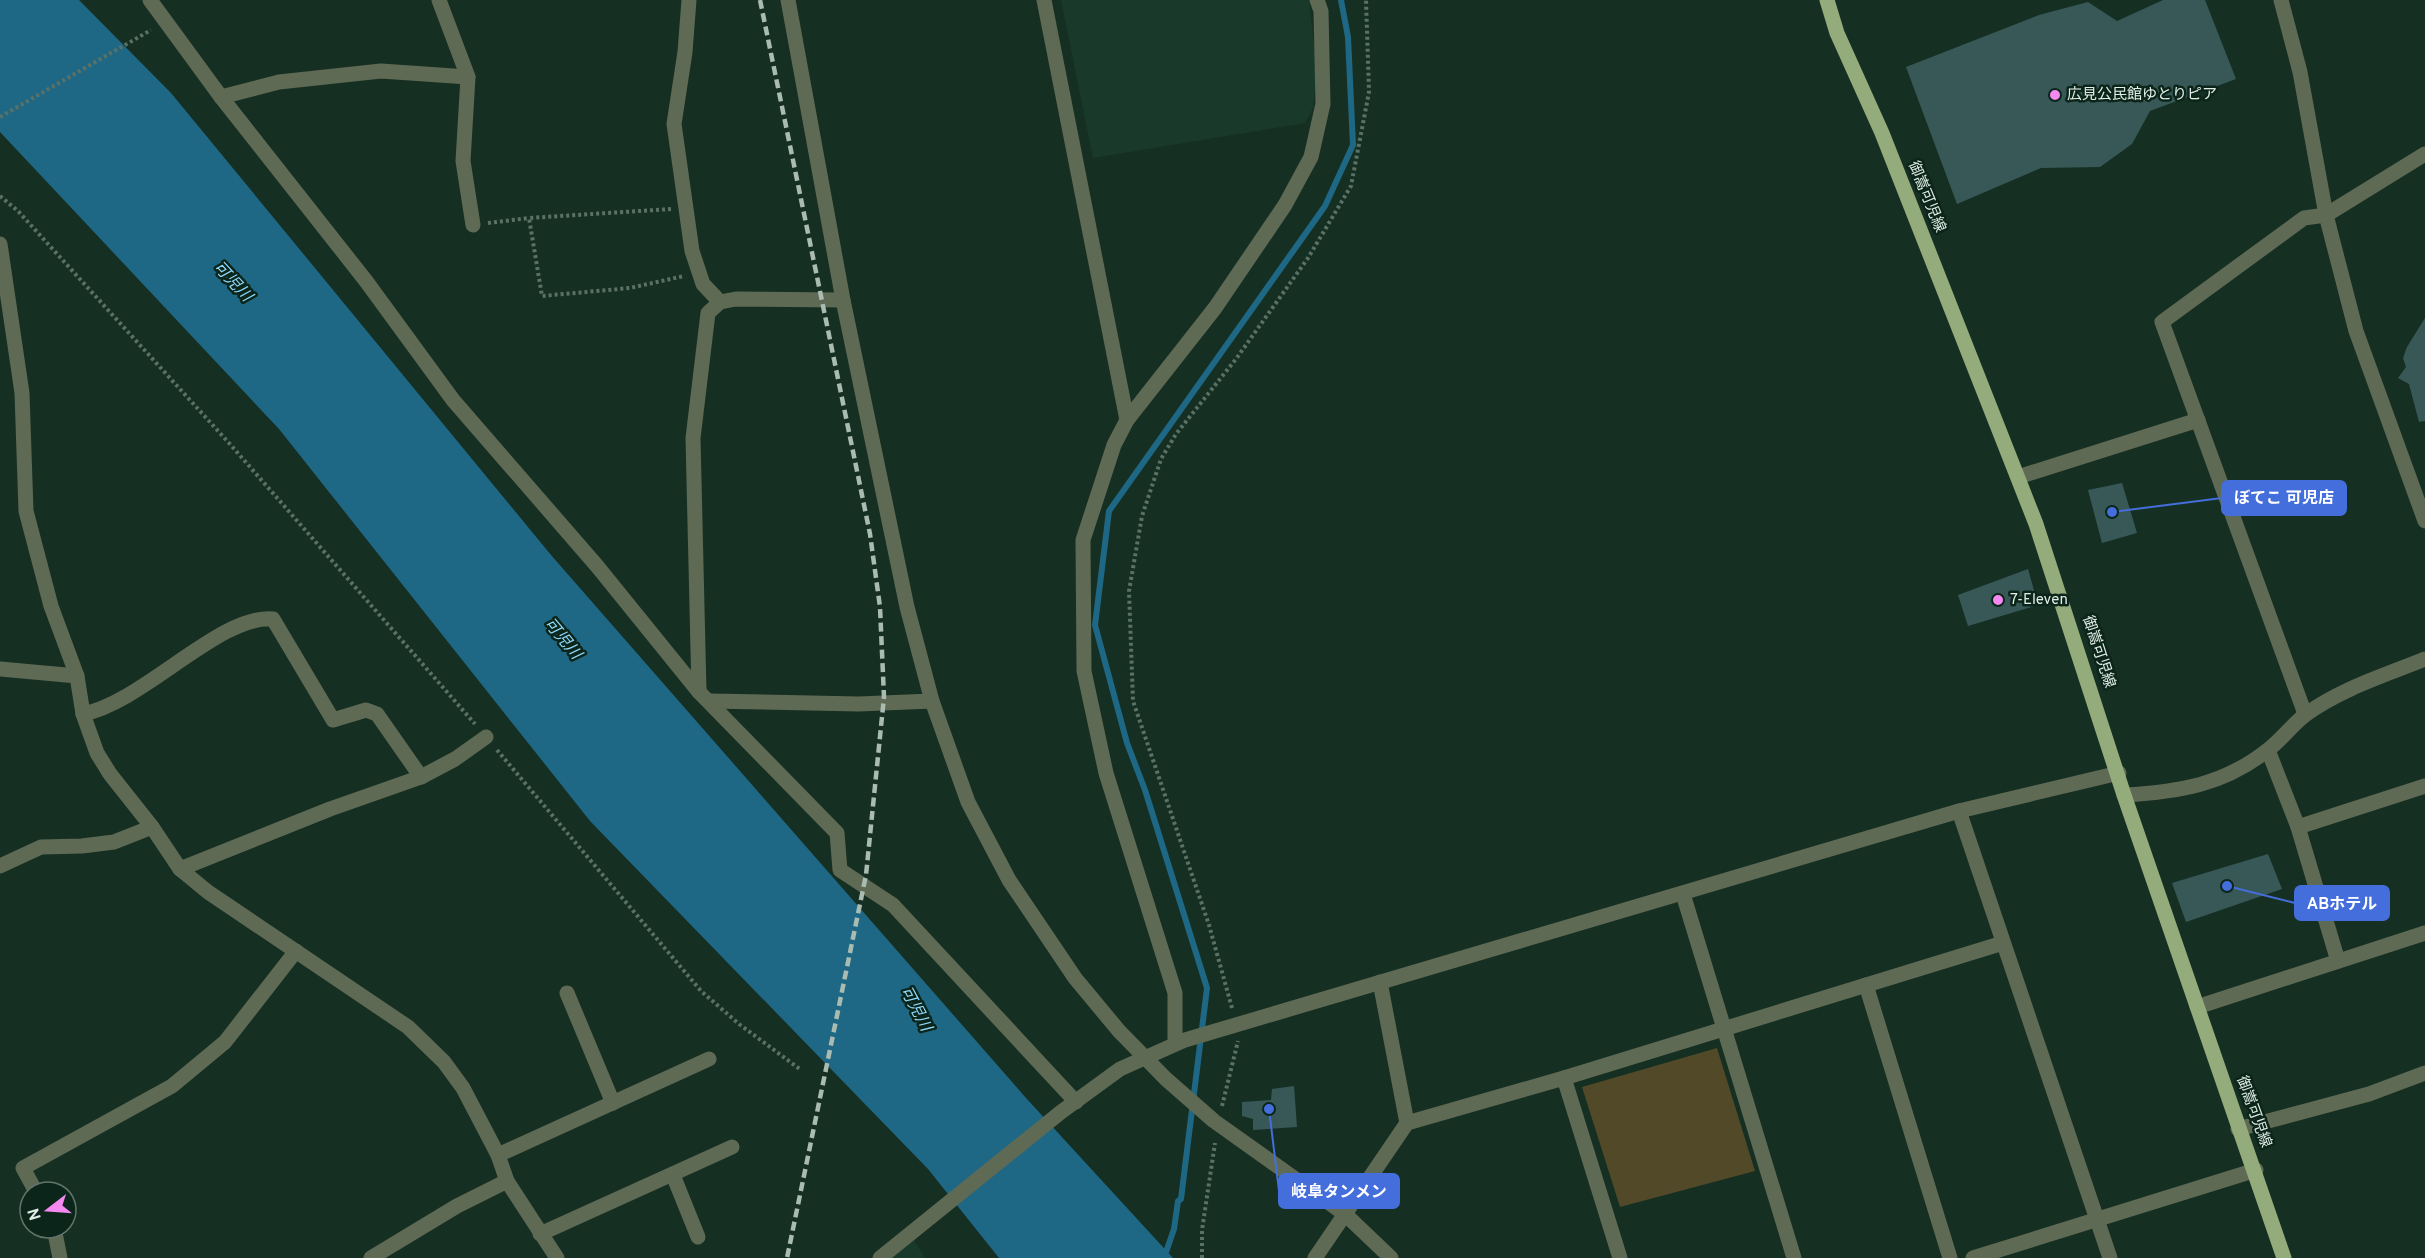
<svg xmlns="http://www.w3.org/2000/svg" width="2425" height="1258" viewBox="0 0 2425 1258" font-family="Overpass,'Noto Sans JP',sans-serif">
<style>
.built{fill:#193a2b}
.green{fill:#514927}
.water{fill:#1e6885}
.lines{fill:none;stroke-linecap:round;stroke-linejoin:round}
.stream{stroke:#1e6885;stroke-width:6}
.building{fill:#385857}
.path{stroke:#5b7166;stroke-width:4;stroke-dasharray:3 3;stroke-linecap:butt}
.minor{stroke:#5f6a54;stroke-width:15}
.major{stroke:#94ab7c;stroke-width:15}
.rail{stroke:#aabbb2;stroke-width:4.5;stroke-dasharray:9 4.5;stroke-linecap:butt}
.poi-dot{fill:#f389f1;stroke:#0c251a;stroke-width:2}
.labels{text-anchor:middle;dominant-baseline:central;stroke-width:5;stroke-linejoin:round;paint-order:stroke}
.poi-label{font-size:15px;fill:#e0eee7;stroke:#0c251a;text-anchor:start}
.street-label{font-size:15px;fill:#e0eee7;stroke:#0c251a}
.water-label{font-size:16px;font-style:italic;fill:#8edbff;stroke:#0c251a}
.leader{fill:none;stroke:#446edb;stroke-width:2}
.callout-dot{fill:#446edb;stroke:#0c251a;stroke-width:2}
.callout{fill:#446edb;stroke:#446edb;stroke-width:2}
.callout-label{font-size:16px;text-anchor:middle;font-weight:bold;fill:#fff}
</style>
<rect width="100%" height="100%" fill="#162f23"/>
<g class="built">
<path d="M1061,0H1309L1317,70L1313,108L1305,123L1093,158Z"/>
<path d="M910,1234L925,1258H877Z"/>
</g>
<path class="green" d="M1717,1048L1755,1171L1620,1207L1582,1087Z"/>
<path class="water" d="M0,0H79L171,93L551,555L1026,1098L1173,1258H999L928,1169L590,821L279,429L0,132Z"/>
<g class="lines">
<path class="stream" d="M1164,1258L1174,1229L1178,1201L1181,1199L1207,988L1145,790L1127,743L1095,625L1109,511L1325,206L1353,145L1348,37L1341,0"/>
</g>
<g class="building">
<path d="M2163,0H2205L2236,79L2150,111L2132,144L2100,167L2041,168L1957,204L1906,67L2039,15L2088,2L2117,21Z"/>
<path d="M2425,318V421L2419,422L2409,384L2398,378L2406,367L2403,358L2407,347Z"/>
<path d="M2122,483L2137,533L2102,543L2088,490Z"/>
<path d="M2028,569L2038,605L1968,626L1958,595Z"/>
<path d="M2268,854L2282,889L2186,922L2172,883Z"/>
<path d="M1294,1086L1297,1127L1253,1130V1119L1242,1116V1102L1271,1100L1272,1089Z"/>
</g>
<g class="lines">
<g class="path">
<path d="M0,117L151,30"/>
<path d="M0,196L18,211L229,443L475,724"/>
<path d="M671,209L529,218L542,296L630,288L684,276"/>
<path d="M488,223L529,218"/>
<path d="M497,750L701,991L739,1024L801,1070"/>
<path d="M1232,1008L1209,925L1133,701L1129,591L1142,516L1161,459L1176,434L1236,359L1308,258L1351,186L1369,92L1366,0"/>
<path d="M1222,1106L1238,1041"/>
<path d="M1202,1258V1230L1215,1143"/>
</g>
<g class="minor">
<path d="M150,0L221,97L366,281L453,400L597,566L699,692L837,833L840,870L893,905L1076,1102"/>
<path d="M439,0L468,77L463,161L473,225"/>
<path d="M689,0L685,52L674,124L692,251L703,284L720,302"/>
<path d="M788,0L843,300L907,607L932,701L968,802L1009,880L1075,978L1119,1031L1166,1079L1214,1121L1346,1215L1391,1258"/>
<path d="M1044,0L1127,420"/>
<path d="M2281,0L2300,72L2326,215L2356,331L2425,521"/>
<path d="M221,97L279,82L381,71L468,77"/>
<path d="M0,244L22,393L26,511L51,606L77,676L83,714L97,753L110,774L152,827L180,869L208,892L408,1027L444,1062L463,1088L498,1155L507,1181L557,1258"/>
<path d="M2018,477L2198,420"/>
<path d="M0,669L77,676"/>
<path d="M699,692L693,438L708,313L720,302L736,299L843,300"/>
<path d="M709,701L859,704L932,701"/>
<path d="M83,714C144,702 220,614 273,619L333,720L366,710L377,714L421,777"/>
<path d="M2305,714L2162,322L2304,218L2326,215L2425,154"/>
<path d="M2268,750L2298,827L2338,961"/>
<path d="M2124,795C2179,792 2224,785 2269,749C2282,739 2292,725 2305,715C2340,689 2386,675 2425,659"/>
<path d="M1959,811L2110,1258"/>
<path d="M2298,827L2425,786"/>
<path d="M0,866L41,847L82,846L114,842L152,827"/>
<path d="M180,869L330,809L421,777L455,759L486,737"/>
<path d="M1683,894L1794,1258"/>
<path d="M1380,982L1407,1123"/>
<path d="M1866,985L1950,1258"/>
<path d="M567,993L613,1103"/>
<path d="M2197,1007L2425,933"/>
<path d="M1175,1044V993L1106,773L1084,671L1083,540L1114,445L1127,420L1215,308L1285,205L1311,157L1323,104L1321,11L1317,0"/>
<path d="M1564,1078L1620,1258"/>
<path d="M2238,1129L2369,1094L2425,1073"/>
<path d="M498,1155L709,1059"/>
<path d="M673,1175L698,1237"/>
<path d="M36,1192L23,1168L172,1086L225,1042L296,951"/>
<path d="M54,1228L60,1258"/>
<path d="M540,1234L732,1147"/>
<path d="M371,1258L457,1206L507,1181"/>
<path d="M880,1258L1061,1112L1120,1069L1185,1040L1959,811L2119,773"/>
<path d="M1315,1258L1407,1123L1564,1078L2003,943"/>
<path d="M1973,1258L2256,1170"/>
</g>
<path class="major" d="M1827,0L1837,33L1882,133L2036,524L2124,795L2284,1258"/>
<path class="rail" d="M760,0L870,534L880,607L884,697L866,875L787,1258"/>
</g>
<g class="poi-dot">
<circle cx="2055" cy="95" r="6"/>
<circle cx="1998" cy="600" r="6"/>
</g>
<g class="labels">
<g class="poi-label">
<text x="2067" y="95">広見公民館ゆとりピア</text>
<text x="2010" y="600">7-Eleven</text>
</g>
<g class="street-label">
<text transform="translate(1926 197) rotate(68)">御嵩可児線</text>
<text transform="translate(2098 652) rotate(72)">御嵩可児線</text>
<text transform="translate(2253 1112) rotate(70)">御嵩可児線</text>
</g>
<g class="water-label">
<text transform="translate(232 282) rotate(47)">可児川</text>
<text transform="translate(562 639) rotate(50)">可児川</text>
<text transform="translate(915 1009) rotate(62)">可児川</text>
</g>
</g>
<path class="leader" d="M2112 512L2222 498M2227 886L2295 903M1269 1109L1279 1191"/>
<g class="callout-dot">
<circle cx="2112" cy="512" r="6"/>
<circle cx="2227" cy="886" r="6"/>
<circle cx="1269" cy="1109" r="6"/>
</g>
<g class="callout">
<rect x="2222" y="481" width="124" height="34" rx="6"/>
<rect x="2295" y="886" width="94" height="34" rx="6"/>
<rect x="1279" y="1174" width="120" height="34" rx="6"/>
</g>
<g class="callout-label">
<text x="2284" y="503">ぼてこ 可児店</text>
<text x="2342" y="909">ABホテル</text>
<text x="1339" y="1197">岐阜タンメン</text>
</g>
<g transform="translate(48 1210) rotate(253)"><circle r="28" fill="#0c251a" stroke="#61756c" stroke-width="1.5"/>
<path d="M0-4.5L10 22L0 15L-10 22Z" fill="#f389f1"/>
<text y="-9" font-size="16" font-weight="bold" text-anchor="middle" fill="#e0eee7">N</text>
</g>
</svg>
